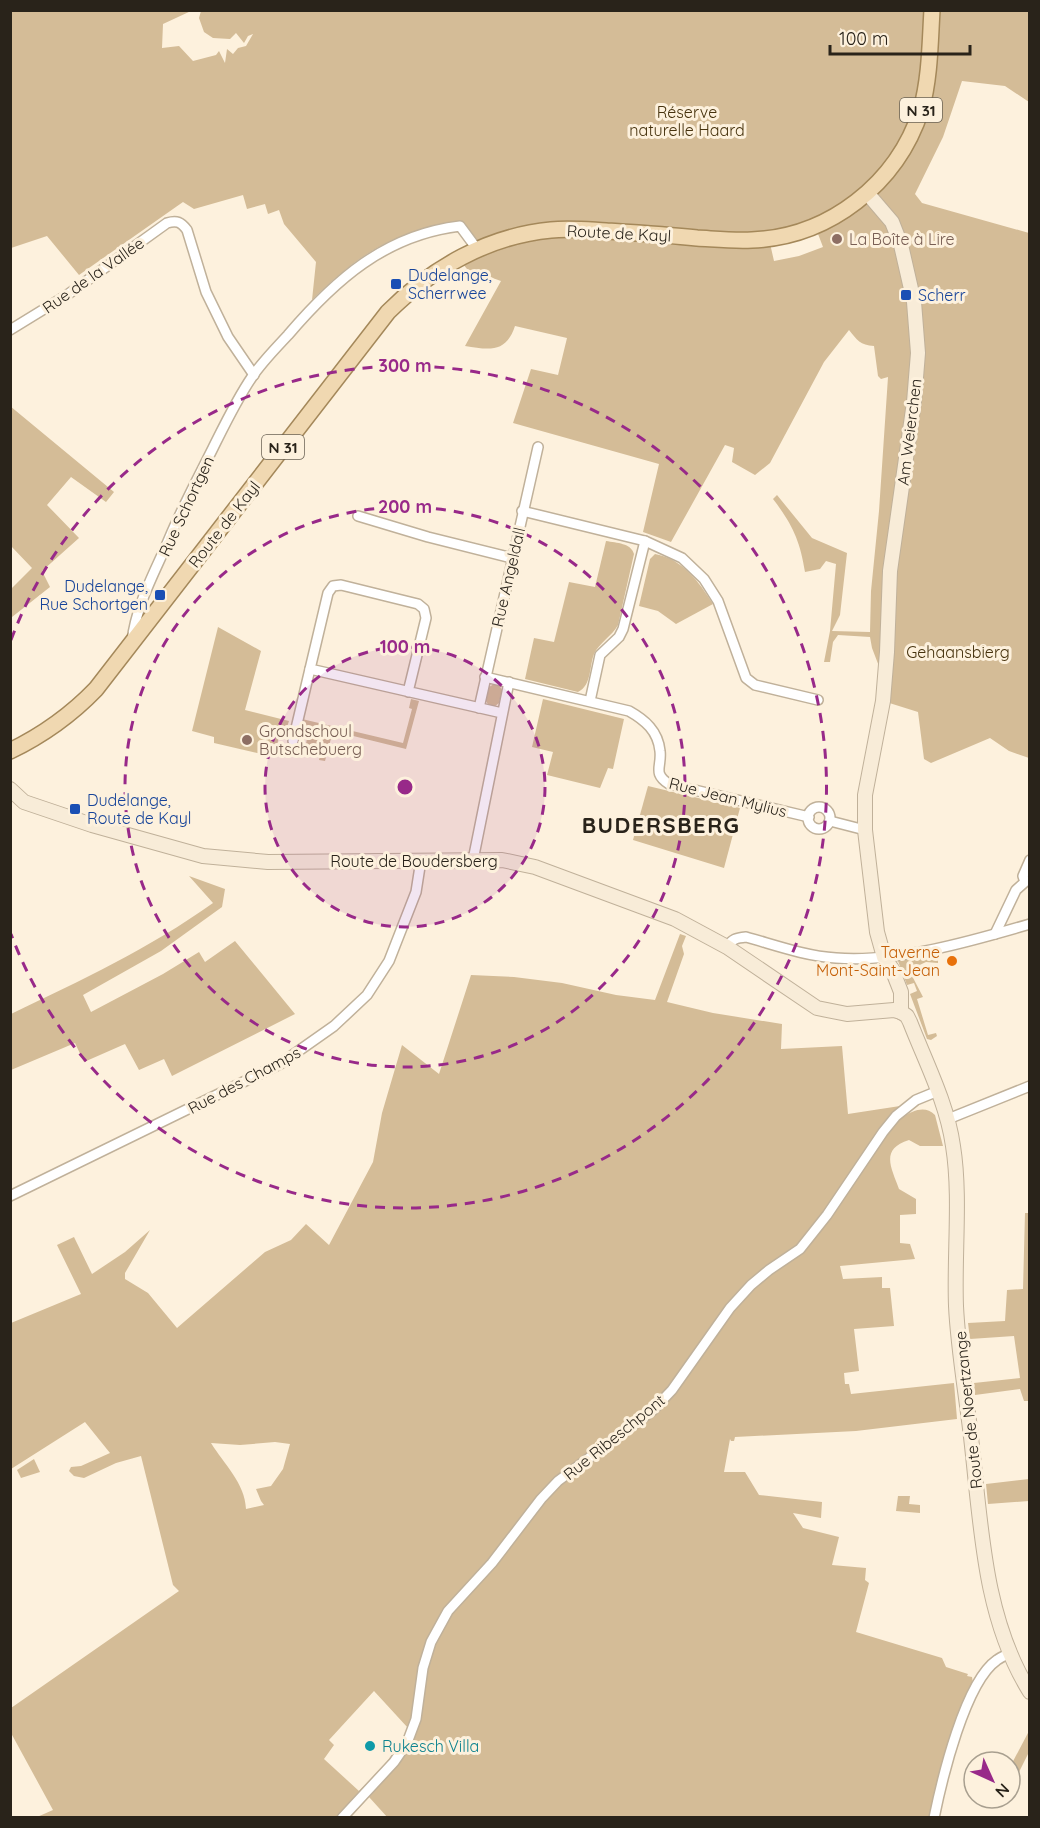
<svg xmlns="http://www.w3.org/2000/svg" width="1040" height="1828" viewBox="0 0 1040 1828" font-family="Quicksand,sans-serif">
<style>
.green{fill:#d4bc97;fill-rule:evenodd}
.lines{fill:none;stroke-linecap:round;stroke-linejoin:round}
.minor-casing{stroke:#c0b19a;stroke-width:12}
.secondary-casing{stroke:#c0b19a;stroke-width:16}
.primary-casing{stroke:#a4885a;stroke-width:18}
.minor{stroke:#fff;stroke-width:9}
.secondary{stroke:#f8ecd8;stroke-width:14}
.primary{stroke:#f0d8b1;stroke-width:15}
.ring{fill:none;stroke:#982989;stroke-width:3;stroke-dasharray:10 8}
.education-dot{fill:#8d6e63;stroke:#fdf1dd;stroke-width:2}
.transit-dot{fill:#1a4fb4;stroke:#fdf1dd;stroke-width:2}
.food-dot{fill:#e8710a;stroke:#fdf1dd;stroke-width:2}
.culture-dot{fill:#0f9aa8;stroke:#fdf1dd;stroke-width:2}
.labels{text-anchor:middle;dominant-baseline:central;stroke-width:6;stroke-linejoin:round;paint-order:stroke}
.shield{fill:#fdf1dd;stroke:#696154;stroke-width:1.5}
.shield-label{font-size:15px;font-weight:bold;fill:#29231a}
.park-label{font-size:16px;fill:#46320d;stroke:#fdf1dd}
.street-label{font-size:16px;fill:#29231a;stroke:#fdf1dd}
.education-label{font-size:16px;fill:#785e54;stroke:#fdf1dd;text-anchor:start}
.transit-label{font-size:16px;fill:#164399;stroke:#fdf1dd;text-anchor:start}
.food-label{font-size:16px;fill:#c56008;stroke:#fdf1dd;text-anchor:end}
.culture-label{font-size:16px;fill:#0d838f;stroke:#fdf1dd;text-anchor:start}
.district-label{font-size:22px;font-weight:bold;letter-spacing:1.5px;fill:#29231a;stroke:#fdf1dd}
.centre{fill:#982989;stroke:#fdf1dd;stroke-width:3}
.ring-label{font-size:18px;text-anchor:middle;font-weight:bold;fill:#982989;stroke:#fdf1dd;stroke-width:6;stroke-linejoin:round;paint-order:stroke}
</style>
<rect width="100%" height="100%" fill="#fdf1dd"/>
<g class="green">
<path d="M10,11H191L163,24L162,48L179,46L193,61L216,55L219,51L225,63L227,49L233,54L238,48L246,46L253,34L248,36L244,43L236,33L230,39L213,38L204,32L199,18L201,11H1029V102L1005,86L962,81L943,137L915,194L922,203L1029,233V758L1009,751L990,738L931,763L924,759L918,712L883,701L885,682L872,648L870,637L838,635L833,642L830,662H824L830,631L836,564L826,561L820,569L805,572C800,540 792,524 773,499L777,495L812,538L847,553L840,615L832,631L870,632L871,591L879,511L888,377L881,379L878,376L874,346C860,345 857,340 849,330L824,362L770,463L755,475L732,462L734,448L725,445L671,542L643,532L659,464L513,423L531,369L558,375L567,338L515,326C506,353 490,350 465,346L501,281L467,269L463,264L480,256L456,221C439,225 423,229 407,234C370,247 339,273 312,300L316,262L284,224L279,210L268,214L265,204L247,209L243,195L194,209L183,202L79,275L47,236L11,248ZM815,226L823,247L799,256L774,261L769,239Z"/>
<path d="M10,406L114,492L106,502L71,477L47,505L79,538L42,571L50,587L12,617L11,589L32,568L11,546Z"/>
<path d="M606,541C617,543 631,543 634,554L618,625C612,636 599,643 594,654C589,667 592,685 578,692L525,679L534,638L554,642L569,582L595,587Z"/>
<path d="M655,554C683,559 699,582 713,604L676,624L658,611L639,606L650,559Z"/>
<path d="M218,627L261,651L245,710L289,721L287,727L279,737L274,757L214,743V737L192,731Z"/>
<path d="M494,684L499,685L502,690L499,703L494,707L489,706L486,701L489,687Z"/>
<path d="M411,699L419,701L406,749L333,731L325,761L319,760L321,752L305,747C309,737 305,735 300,726L302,719L403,743L412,709L409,708Z"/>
<path d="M543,699L624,719L613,769L608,768L600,788L547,775L553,752L532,747Z"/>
<path d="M648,786L740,808L724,868L633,840Z"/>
<path d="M189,876L225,889L222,907L161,951L83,995L91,1012L163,974L199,952L205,962L235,941L295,1014L172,1076L164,1059L139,1070L125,1044L84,1062L75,1043L11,1070V1014C80,981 150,948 213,903Z"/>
<path d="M680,934L686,936L682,946L684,954L667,1002L713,1013L782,1024L781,1049L842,1046L848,1114L900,1106L881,1130L888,1131C898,1120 920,1100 935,1115L943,1146H920L909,1140C880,1149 891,1167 899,1189L916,1199V1214L900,1215V1243L910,1244L915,1259L840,1266L843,1279L882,1277V1288H890L894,1326L854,1329L859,1371L844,1373L845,1384H849L851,1394L954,1383L957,1419L856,1431L735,1437L734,1441H731L730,1439L724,1472H745L759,1495L822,1502L821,1518L793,1513L803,1528L839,1537L832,1565L866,1568L865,1580L869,1583L856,1632L942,1658L946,1667L968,1674L967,1676L972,1677L973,1683L953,1727L929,1817L388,1818L369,1797L351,1817H37L53,1810L11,1733V1708L179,1591L173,1585L141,1456L116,1463L84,1478L74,1476L69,1471L71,1467L81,1466L110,1453L85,1422L11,1469V1323L81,1294L57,1245L74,1237L92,1274L125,1252L150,1230L125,1273V1279L148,1293L177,1328L265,1252L291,1240L306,1224L329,1245L373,1162L382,1113L402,1045L439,1074L471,975L514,977L562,983L616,995L655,1000ZM679,1377L658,1410L627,1437L562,1483L650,1410ZM275,1442L290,1444L283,1469L271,1486L256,1489L261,1501L264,1505L246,1509C245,1483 224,1464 211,1443L240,1445ZM374,1691L408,1728C398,1754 378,1771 359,1791L324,1759L334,1745L329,1740Z"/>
<path d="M938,953V963L926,962L909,970L923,997L917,999L928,1035L936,1033L937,1036L931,1040L927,1039L910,994L917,991L914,983L907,985L898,961Z"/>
<path d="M1025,1213H1029V1401H1024L1020,1389L975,1395L974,1383L1020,1378L1014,1336L970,1339L968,1323L1005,1321L1007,1290L1023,1289Z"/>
<path d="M34,1459L40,1472L21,1478L17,1470Z"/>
<path d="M1029,1479V1501L988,1504L986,1484Z"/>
<path d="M898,1496H910L909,1504L920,1505V1513L896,1511Z"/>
<path d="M1029,1731V1752L1010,1790V1767Z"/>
</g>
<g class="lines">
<g class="minor-casing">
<g id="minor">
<path d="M10,330L67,295L167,223C177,220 181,222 187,230L206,292L228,337L254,375"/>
<path d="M522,511L645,541L682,558L704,579L718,601L746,678L755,685L818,700"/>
<path d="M358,516L428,537L512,558"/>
<path d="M132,641C136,605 155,572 169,539C182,508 198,478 213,448C225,424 237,399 252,377C262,362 276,348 288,335C335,280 385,235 460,226L477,249"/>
<path d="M485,677L629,711C645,720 658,731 660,751C662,767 652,773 669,784L809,817"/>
<path d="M408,692L426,618L424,609L418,604L341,585L333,586L328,593L310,669L502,713"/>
<path d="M590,701L600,655L619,637L623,629L645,541"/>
<path d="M479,708L538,447"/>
<path d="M293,741L310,669"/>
<circle cx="819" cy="818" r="11"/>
<path d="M830,821L865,830"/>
<path d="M473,860L509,682"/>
<path d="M995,934L1016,890L1025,882L1023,876L1030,860"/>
<path d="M727,947C732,939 736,938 746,937C775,945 805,956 836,958C896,963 972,941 1030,924"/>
<path d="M948,1119L1030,1086"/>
<path d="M10,1196L280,1064L334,1026L367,995L389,961L416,892L421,860"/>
<path d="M342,1818L394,1762L407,1743L416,1719L423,1668L431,1642L448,1611L492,1563L541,1499L558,1481L652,1411L672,1390L730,1308L751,1285L769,1270L800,1249L827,1215L883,1132L896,1116L916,1100L938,1091"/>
<path d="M934,1818C942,1779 965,1682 997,1660C1001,1657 1006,1655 1010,1653"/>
</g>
</g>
<g class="secondary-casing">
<g id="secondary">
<path d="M868,194L892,222L901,245L914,302L918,353L914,402L890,571L887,652L883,701L865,795V830L877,932L884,957L892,969L901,992V1012"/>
<path d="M10,789L24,802L92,825L203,856L268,862L502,860L535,867L675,919L727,947L817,1008L847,1014L894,1010L901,1012"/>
<path d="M901,1012L907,1016L910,1022C926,1063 947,1103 953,1146C961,1196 954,1254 956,1306C958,1349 966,1393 971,1437C981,1523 983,1617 1030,1692"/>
</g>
</g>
<g class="primary-casing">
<path id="primary" d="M10,751C43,735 71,715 96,689L388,312C432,268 488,236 551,230C569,228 588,230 606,231C636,233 667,235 697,238C715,239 733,241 752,240C829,237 897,184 921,110C930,78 930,43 932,10"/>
</g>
<use href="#minor" class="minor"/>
<use href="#secondary" class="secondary"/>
<use href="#primary" class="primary"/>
</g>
<circle cx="405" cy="787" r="140" fill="#982989" fill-opacity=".12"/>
<g class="ring">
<circle cx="405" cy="787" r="140"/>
<circle cx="405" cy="787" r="280"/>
<path d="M11 640A421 421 0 1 1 11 934"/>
</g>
<g class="education-dot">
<circle cx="837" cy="239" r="6"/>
<circle cx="247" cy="740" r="6"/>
</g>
<g class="transit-dot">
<rect x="390" y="278" width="12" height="12" rx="3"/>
<rect x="900" y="289" width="12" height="12" rx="3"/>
<rect x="154" y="589" width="12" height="12" rx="3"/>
<rect x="69" y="803" width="12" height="12" rx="3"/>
</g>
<circle class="food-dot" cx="952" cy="961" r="6"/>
<circle class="culture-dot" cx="370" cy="1746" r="6"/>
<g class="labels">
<g class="shield">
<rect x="900" y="98" width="42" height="24" rx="4.5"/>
<rect x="262" y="435" width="42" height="24" rx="4.5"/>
</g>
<g class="shield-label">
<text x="921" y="110">N 31</text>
<text x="283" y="447">N 31</text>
</g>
<g class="park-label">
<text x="687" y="112">Réserve<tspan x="687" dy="18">naturelle Haard</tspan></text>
<text x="958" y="652">Gehaansbierg</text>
</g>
<g class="street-label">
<text transform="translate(619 233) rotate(3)">Route de Kayl</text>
<text transform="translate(93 275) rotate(-35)">Rue de la Vallée</text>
<text transform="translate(909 432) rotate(-83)">Am Weierchen</text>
<text transform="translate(186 506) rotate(-65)">Rue Schortgen</text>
<text transform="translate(224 524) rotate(-52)">Route de Kayl</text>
<text transform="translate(508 577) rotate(-77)">Rue Angeldall</text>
<text transform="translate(728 797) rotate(14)">Rue Jean Mylius</text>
<text x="414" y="861">Route de Boudersberg</text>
<text transform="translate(244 1080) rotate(-28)">Rue des Champs</text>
<text transform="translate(968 1410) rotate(-96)">Route de Noertzange</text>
<text transform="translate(614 1437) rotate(-39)">Rue Ribeschpont</text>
</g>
<g class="education-label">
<text x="849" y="239">La Boîte à Lire</text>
<text x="259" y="731">Grondschoul<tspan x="259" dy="18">Butschebuerg</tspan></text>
</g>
<g class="transit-label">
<text x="408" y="275">Dudelange,<tspan x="408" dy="18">Scherrwee</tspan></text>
<text x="918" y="295">Scherr</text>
<text x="148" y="586" text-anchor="end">Dudelange,<tspan x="148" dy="18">Rue Schortgen</tspan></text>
<text x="87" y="800">Dudelange,<tspan x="87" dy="18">Route de Kayl</tspan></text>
</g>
<g class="food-label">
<text x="940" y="952">Taverne<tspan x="940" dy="18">Mont-Saint-Jean</tspan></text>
</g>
<g class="culture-label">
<text x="382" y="1746">Rukesch Villa</text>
</g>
<g class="district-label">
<text x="661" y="825">BUDERSBERG</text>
</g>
</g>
<circle cx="405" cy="787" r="9" class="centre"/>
<g class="ring-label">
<text x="405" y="372">300 m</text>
<text x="405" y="513">200 m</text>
<text x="405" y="653">100 m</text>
</g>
<rect width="1040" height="1828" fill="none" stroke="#29231a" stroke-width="24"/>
<g transform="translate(992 1780) rotate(135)"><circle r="28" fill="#fdf1dd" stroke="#a89f8f" stroke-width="1.5"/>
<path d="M0-4.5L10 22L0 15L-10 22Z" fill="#982989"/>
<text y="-9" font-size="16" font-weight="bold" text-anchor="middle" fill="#29231a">N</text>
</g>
<path d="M830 45v9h140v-9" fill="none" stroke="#29231a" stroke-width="3"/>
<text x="839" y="45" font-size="18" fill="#29231a" stroke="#fdf1dd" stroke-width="4.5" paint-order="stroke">100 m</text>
</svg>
